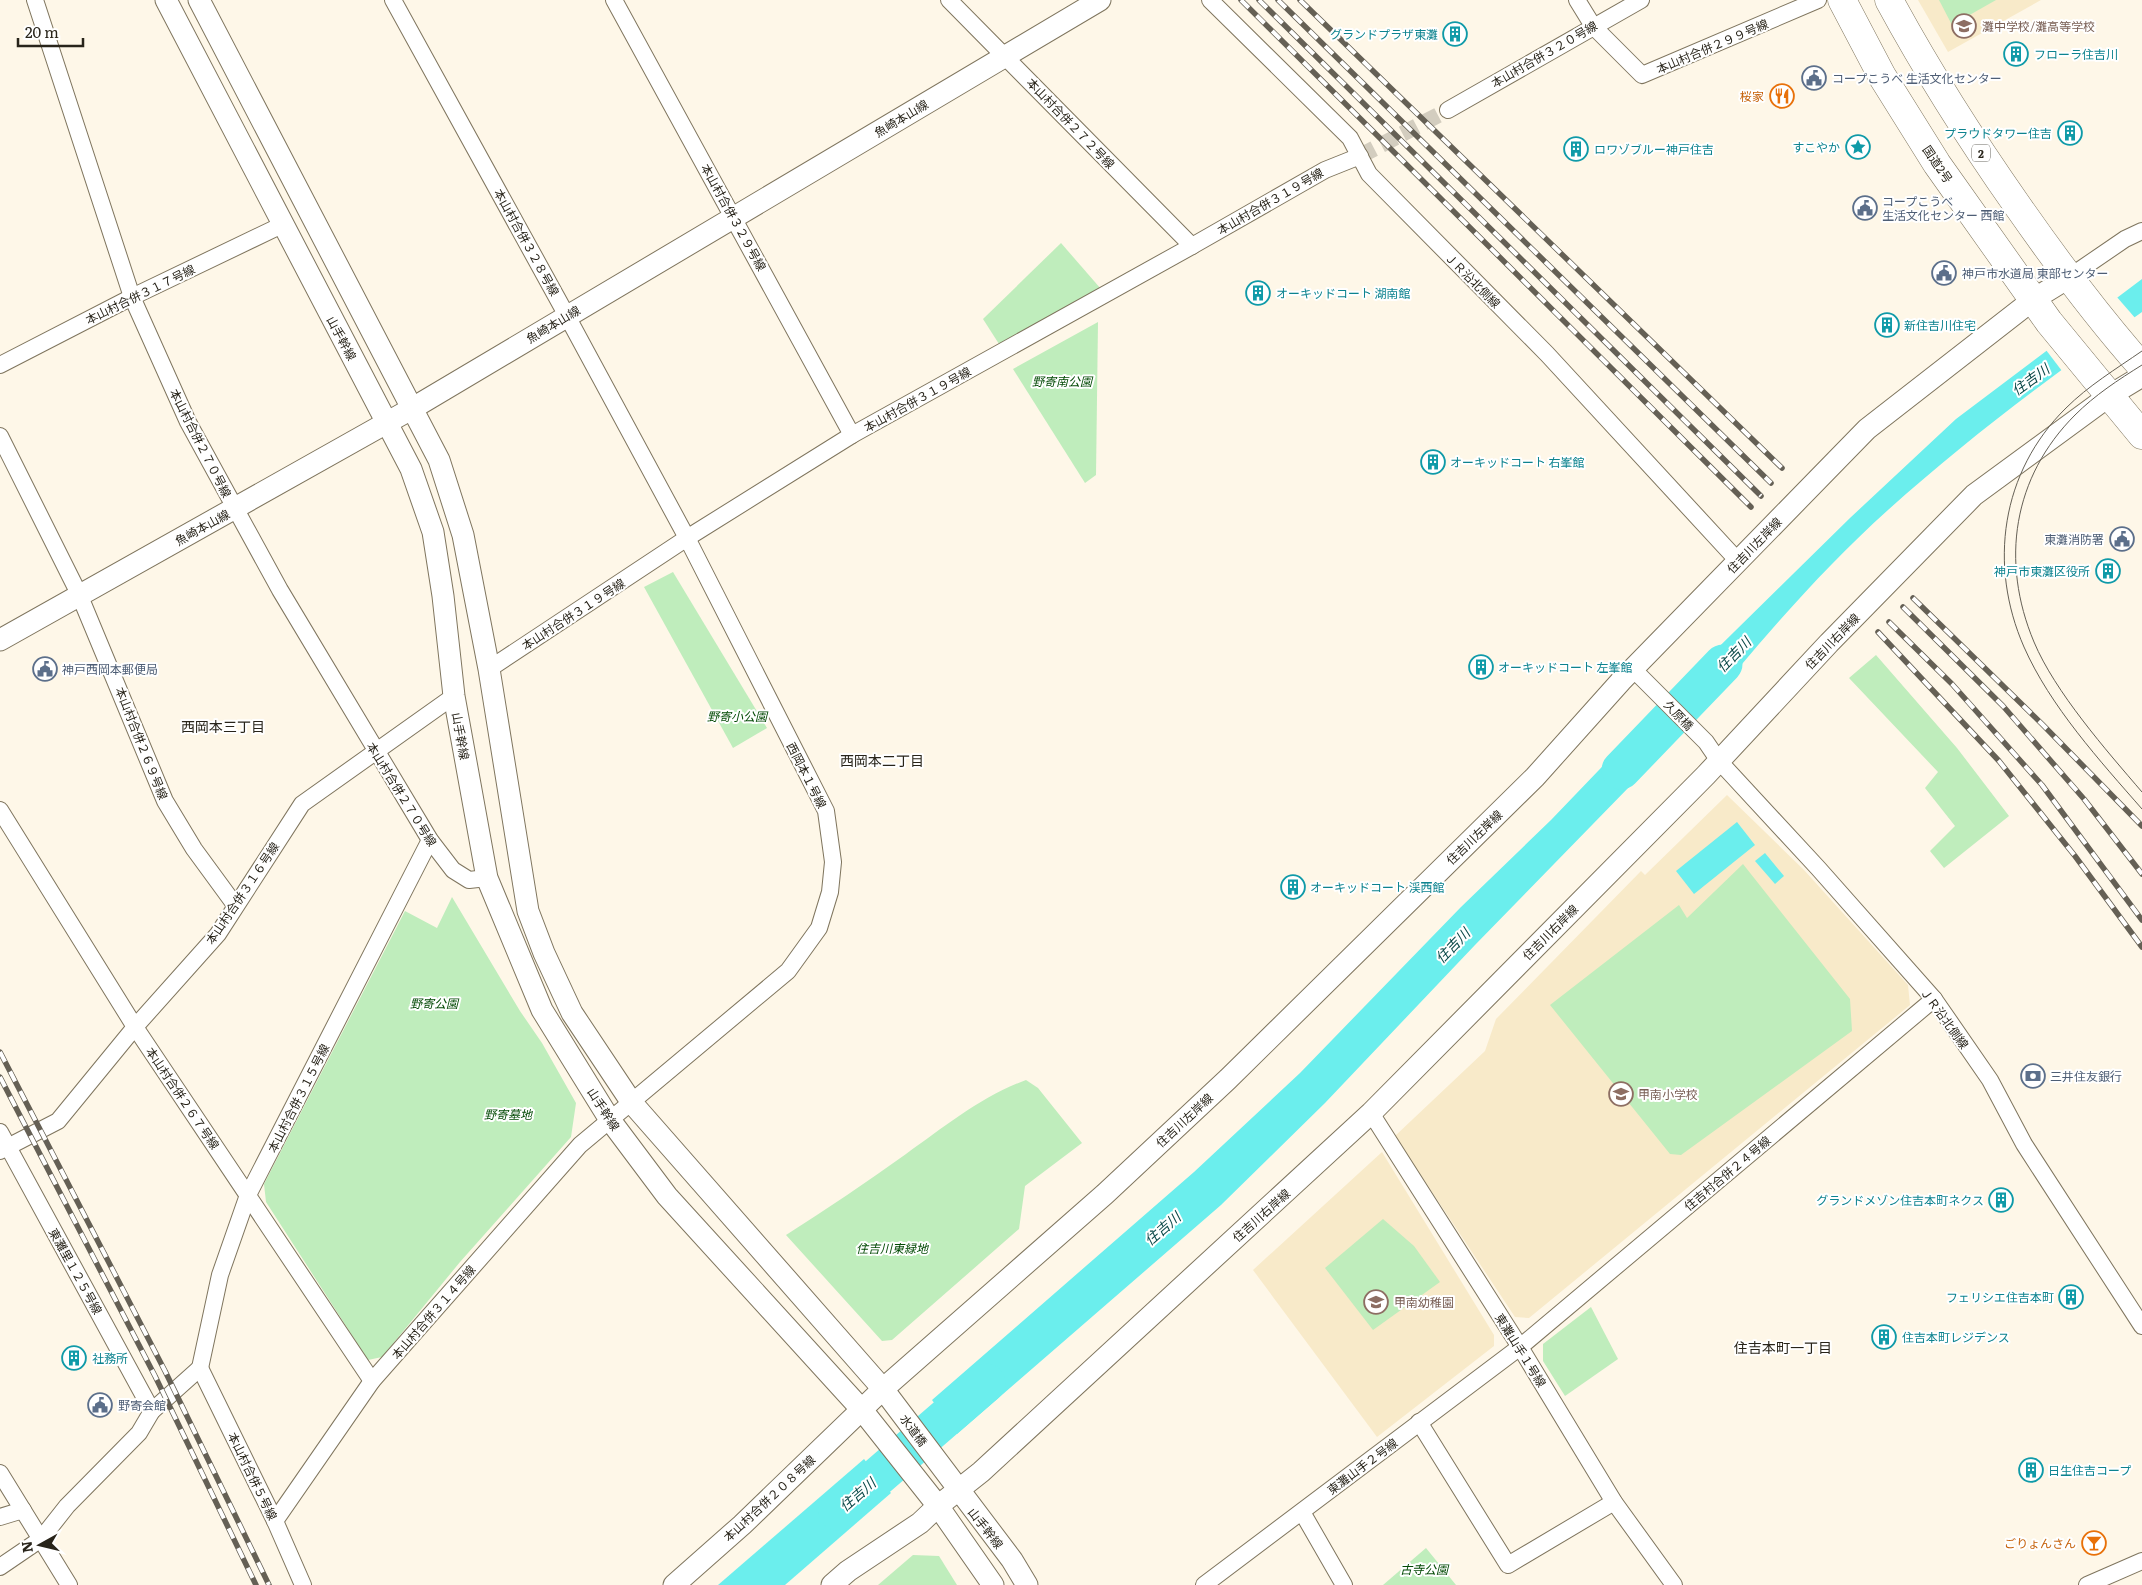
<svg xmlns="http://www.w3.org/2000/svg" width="2142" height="1585" viewBox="0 0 2142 1585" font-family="Literata,'Noto Sans JP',serif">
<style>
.built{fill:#f8eac9}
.green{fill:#bfedbc}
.water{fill:#6beeed}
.pier{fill:#fef7e8}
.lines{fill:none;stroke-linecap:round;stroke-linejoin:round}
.river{stroke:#6beeed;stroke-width:39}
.minor-tunnel{stroke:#d3cdbf;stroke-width:16;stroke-dasharray:16 8;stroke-linecap:butt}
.minor-casing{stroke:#7f755e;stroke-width:18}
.tertiary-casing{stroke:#7f755e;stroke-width:23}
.trunk-casing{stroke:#7f755e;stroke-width:29}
.minor{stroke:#fff;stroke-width:16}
.tertiary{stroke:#fff;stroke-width:21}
.trunk{stroke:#fff;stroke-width:28}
.tram{stroke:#656055;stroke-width:1}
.rail-casing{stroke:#656055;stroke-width:5.5}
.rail{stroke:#fff;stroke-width:4;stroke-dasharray:11;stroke-linecap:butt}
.labels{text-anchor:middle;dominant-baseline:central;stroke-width:4;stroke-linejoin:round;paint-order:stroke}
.shield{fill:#fff;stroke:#68665f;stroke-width:1}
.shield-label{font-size:11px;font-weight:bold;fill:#28241a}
.education-label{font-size:12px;fill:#785e54;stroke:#fff;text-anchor:start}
.culture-label{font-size:12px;fill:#0d838f;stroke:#fff;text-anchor:start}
.street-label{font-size:12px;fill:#28241a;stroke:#fff}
.service-label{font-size:12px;fill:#4e5e75;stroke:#fff;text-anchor:start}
.food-label{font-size:12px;fill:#c56008;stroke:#fff;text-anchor:end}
.park-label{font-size:12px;font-style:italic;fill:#034a05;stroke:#fff}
.water-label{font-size:14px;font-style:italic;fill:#0a4848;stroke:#fff}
.neighbourhood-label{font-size:14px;fill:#28241a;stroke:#fff}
</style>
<rect width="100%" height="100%" fill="#fef7e8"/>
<g class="built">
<path d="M1918,0H2041L1948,52Z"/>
<path d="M1727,795L1804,870L1908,985L1910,1005L1529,1318L1515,1317L1395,1136L1485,1051L1496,1019L1641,871L1645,875Z"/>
<path d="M1382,1152L1494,1335V1346L1377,1437L1253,1270Z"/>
</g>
<g class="green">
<path d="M1939,0H1996L1952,25Z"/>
<path d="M1061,243L1101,289L999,344L983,319Z"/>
<path d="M1098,322L1096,475L1085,483L1013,369Z"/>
<path d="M673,572L767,728L733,748L644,587Z"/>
<path d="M1876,655L1957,748L2009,816L1944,868L1930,851L1955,826L1925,788L1938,772L1849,678Z"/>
<path d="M1743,864L1850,999L1852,1031L1681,1155L1670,1154L1550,1005L1679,905L1687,918Z"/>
<path d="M452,897L520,1011L542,1043L576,1103L571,1137L460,1262L382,1357L368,1360L266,1202L264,1184L405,911L437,928Z"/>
<path d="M1026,1080L1038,1088L1082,1143L1025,1186L1019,1229L892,1340L882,1341L786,1235C827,1209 867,1182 906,1154C944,1127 982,1096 1026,1080Z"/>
<path d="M1383,1219L1414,1246L1440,1282L1373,1330L1325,1268Z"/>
<path d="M1591,1307L1618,1359L1565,1396L1543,1361V1344Z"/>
<path d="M1426,1548L1456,1585H1383Z"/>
<path d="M913,1555L939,1556L957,1585H878Z"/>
</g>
<g class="water">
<path d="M2142,279V312C2054,374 1968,438 1888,510C1818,573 1758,644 1698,717L1674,691L1850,518L1956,419Z"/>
<path d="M1646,721L1670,745L1475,945L1325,1103L1221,1205L957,1434L932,1400L1194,1172L1300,1073L1461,907L1551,820Z"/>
<path d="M1737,822L1755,845L1694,894L1676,871Z"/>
<path d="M1765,853L1784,876L1775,884L1755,861Z"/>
<path d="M864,1459L891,1493L785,1585H718Z"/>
</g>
<path class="pier" d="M2116,296L2136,319L2062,371L2046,350Z"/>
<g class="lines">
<g class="river">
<path d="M1621,770L1723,664"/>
<path d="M838,1511L986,1383"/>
</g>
<path class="minor-tunnel" d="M1360,156L1448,110"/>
<g class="minor-casing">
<g id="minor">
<path d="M35,0L132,297L188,422L280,590L430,840L453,870L469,880L487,878"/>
<path d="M614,0L852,435"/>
<path d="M949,0L1192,246"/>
<path d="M1210,0L1350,138L1369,174L1547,354L1738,561"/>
<path d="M1577,0L1593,26L1642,75L1818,0"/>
<path d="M1448,110L1641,0"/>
<path d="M2068,278L2125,239L2142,231"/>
<path d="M0,365L132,297L282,225"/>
<path d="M0,436L79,594L165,801L194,849L235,905"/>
<path d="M489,669L687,538L852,435L1192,246L1325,170L1360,156"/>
<path d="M1633,669L1706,742L1719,761L1818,868L1934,999L1990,1080L2024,1144L2142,1326"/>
<path d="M0,810L135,1027L372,1381"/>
<path d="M1371,1113L1520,1347L1614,1502L1674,1585"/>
<path d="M0,1132L152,1411"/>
<path d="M0,1151L58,1121L135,1027L218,934L302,804L454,696"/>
<path d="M200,1368L220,1275L248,1195L430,840"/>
<path d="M200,1368L275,1521L303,1585"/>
<path d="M1419,1422L1508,1565L1614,1502"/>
<path d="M0,1473L69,1585"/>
<path d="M1302,1512L1344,1585"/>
<path d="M0,1517L23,1510"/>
<path d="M275,1521L372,1381L580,1145L788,971L819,928L830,892L833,862L826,811L687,538L567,316L393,0"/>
<path d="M0,1567L41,1539L67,1506L139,1433L152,1411L200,1368"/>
<path d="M1204,1585L1520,1347L1934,999"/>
<path d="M2087,1585L2142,1561"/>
</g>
</g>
<g class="tertiary-casing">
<g id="tertiary">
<path d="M166,0L411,469L433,532L443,596L454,696L487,878L542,1010L610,1120L667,1196L862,1410L938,1506L993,1585"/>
<path d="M199,0L439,460L463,535L489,669L528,911L544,953L572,1013L632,1103L883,1389L1012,1560L1027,1585"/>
<path d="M0,640L413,408L1100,0"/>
<path d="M674,1585L742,1525L883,1389L1105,1194L1228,1079L1535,777L1621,681L1867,429L2034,299L2068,278"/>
<path d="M832,1585L848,1571L920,1523L938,1506L981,1472L1371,1113L1706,775L1829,643L1974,495L2109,396L2142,376"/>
</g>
</g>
<g class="trunk-casing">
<g id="trunk">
<path d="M1842,0L1882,76L1937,164L2049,322L2142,435"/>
<path d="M1889,0C1928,72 1970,138 2017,205C2056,261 2096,315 2142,367"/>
</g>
</g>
<use href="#minor" class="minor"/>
<use href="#tertiary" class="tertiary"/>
<use href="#trunk" class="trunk"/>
<g class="tram">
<path d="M2142,351C2116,369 2088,386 2066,408C2001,472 1988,565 2024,647C2050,706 2100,761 2142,809"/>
<path d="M2142,365C2118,380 2095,395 2075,415C2013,477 2000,561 2034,642C2055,692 2106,750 2142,792"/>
</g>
<g class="rail-casing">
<g id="rail">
<path d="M1241,0L1751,507"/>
<path d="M1259,0L1761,496"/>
<path d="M1278,0L1771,483"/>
<path d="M1300,0L1782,468"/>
<path d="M1913,598L2042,724L2142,826"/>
<path d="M1903,607L2003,706L2084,799L2142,874"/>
<path d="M1889,622L1952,684L2042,785L2142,920"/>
<path d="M1878,632L1999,761L2075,856L2142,947"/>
<path d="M0,1052L165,1371L269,1585"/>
<path d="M0,1077L155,1376L256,1585"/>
</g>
</g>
<use href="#rail" class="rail"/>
</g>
<defs>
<g id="school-ring" transform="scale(1.25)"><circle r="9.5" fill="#fff" stroke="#8d6e63" stroke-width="1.5"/><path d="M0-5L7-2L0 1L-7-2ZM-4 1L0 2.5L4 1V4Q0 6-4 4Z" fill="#8d6e63"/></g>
<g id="building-ring" transform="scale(1.25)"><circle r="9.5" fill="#fff" stroke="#0f9aa8" stroke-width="1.5"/><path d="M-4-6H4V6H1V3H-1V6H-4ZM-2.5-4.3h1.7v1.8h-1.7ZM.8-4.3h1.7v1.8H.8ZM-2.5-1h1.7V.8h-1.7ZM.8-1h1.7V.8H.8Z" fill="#0f9aa8"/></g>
<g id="civic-ring" transform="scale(1.25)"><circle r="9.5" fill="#fff" stroke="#5c6f8a" stroke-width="1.5"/><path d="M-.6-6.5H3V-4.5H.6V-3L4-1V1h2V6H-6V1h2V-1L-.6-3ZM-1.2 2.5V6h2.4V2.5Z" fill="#5c6f8a"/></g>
<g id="restaurant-ring" transform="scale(1.25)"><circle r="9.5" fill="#fff" stroke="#e8710a" stroke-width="1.5"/><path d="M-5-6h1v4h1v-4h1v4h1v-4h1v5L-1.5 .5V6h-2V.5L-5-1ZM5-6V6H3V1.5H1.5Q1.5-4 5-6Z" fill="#e8710a"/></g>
<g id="sight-ring" transform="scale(1.25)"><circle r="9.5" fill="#fff" stroke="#0f9aa8" stroke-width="1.5"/><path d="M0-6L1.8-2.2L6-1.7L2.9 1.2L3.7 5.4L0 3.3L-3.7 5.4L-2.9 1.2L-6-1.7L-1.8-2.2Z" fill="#0f9aa8"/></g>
<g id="bank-ring" transform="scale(1.25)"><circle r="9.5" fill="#fff" stroke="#5c6f8a" stroke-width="1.5"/><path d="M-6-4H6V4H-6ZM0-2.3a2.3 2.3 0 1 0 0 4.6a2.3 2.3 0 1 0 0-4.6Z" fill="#5c6f8a"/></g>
<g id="bar-ring" transform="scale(1.25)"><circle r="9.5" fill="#fff" stroke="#e8710a" stroke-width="1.5"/><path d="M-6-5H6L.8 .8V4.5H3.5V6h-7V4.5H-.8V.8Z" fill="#e8710a"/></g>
</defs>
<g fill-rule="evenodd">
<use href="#school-ring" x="1964" y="26"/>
<use href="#building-ring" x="1455" y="34"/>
<use href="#building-ring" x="2016" y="54"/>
<use href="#civic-ring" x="1814" y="78"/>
<use href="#restaurant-ring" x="1782" y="96"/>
<use href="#building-ring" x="2070" y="133"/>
<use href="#sight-ring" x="1858" y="147"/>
<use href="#building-ring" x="1576" y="149"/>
<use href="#civic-ring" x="1865" y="208"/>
<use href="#civic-ring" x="1944" y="273"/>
<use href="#building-ring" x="1258" y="293"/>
<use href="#building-ring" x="1887" y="325"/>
<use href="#building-ring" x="1433" y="462"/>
<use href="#civic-ring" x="2122" y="539"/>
<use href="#building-ring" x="2108" y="571"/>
<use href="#building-ring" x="1481" y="667"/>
<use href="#civic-ring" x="45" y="669"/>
<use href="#building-ring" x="1293" y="887"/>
<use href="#bank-ring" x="2033" y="1076"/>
<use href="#school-ring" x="1621" y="1094"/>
<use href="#building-ring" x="2001" y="1200"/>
<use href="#building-ring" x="2071" y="1297"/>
<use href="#school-ring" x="1376" y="1302"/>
<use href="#building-ring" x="1884" y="1337"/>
<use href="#building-ring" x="74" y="1358"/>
<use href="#civic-ring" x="100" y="1405"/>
<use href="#building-ring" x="2031" y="1470"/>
<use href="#bar-ring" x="2094" y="1543"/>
</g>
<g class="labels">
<rect class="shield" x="1972" y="144.5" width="18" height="17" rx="4"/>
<g class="shield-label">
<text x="1981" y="153">2</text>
</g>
<g class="education-label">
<text x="1982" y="26">灘中学校/灘高等学校</text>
<text x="1638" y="1094">甲南小学校</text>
<text x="1394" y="1302">甲南幼稚園</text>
</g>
<g class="culture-label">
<text x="1438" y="34" text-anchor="end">グランドプラザ東灘</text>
<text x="2034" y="54">フローラ住吉川</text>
<text x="2052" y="133" text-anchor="end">プラウドタワー住吉</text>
<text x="1840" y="147" text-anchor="end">すこやか</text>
<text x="1594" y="149">ロワゾブルー神戸住吉</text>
<text x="1276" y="293">オーキッドコート 湖南館</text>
<text x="1904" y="325">新住吉川住宅</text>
<text x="1450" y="462">オーキッドコート 右峯館</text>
<text x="2090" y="571" text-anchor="end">神戸市東灘区役所</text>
<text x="1498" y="667">オーキッドコート 左峯館</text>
<text x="1310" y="887">オーキッドコート 渓西館</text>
<text x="1984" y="1200" text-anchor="end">グランドメゾン住吉本町ネクス</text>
<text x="2054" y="1297" text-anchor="end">フェリシエ住吉本町</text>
<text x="1902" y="1337">住吉本町レジデンス</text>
<text x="92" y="1358">社務所</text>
<text x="2048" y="1470">日生住吉コープ</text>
</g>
<g class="street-label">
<text transform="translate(1712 46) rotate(-23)">本山村合併２９９号線</text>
<text transform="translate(1544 54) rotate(-30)">本山村合併３２０号線</text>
<text transform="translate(901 118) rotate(-31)">魚崎本山線</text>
<text transform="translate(1071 123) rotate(46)">本山村合併２７２号線</text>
<text transform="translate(1938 164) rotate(56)">国道2号</text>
<text transform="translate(1270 201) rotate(-30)">本山村合併３１９号線</text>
<text transform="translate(734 217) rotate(61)">本山村合併３２９号線</text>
<text transform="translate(527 242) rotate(61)">本山村合併３２８号線</text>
<text transform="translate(1473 280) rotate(45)">ＪＲ沿北側線</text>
<text transform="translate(140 294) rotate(-26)">本山村合併３１７号線</text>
<text transform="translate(553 324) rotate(-31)">魚崎本山線</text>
<text transform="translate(342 338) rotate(62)">山手幹線</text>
<text transform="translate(917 399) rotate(-29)">本山村合併３１９号線</text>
<text transform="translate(201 443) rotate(63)">本山村合併２７０号線</text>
<text transform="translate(202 527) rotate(-29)">魚崎本山線</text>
<text transform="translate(1754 545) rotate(-46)">住吉川左岸線</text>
<text transform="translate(573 614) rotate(-33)">本山村合併３１９号線</text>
<text transform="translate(1832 641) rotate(-46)">住吉川右岸線</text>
<text transform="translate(1679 715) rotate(46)">久原橋</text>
<text transform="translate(461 736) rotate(80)">山手幹線</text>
<text transform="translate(142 743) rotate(68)">本山村合併２６９号線</text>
<text transform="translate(807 775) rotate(63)">西岡本１号線</text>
<text transform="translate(402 794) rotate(58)">本山村合併２７０号線</text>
<text transform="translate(1474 837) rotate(-44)">住吉川左岸線</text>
<text transform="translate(242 893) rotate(-56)">本山村合併３１６号線</text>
<text transform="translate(1550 932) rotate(-45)">住吉川右岸線</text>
<text transform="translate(1945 1018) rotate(54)">ＪＲ沿北側線</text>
<text transform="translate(183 1098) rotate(56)">本山村合併２６７号線</text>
<text transform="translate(298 1098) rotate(-63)">本山村合併３１５号線</text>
<text transform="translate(604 1109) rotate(57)">山手幹線</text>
<text transform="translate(1184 1120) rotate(-43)">住吉川左岸線</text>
<text transform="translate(1727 1173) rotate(-40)">住吉村合併２４号線</text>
<text transform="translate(1261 1215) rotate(-42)">住吉川右岸線</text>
<text transform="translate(76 1271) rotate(61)">東灘里１２５号線</text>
<text transform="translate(433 1312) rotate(-49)">本山村合併３１４号線</text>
<text transform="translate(1521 1350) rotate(58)">東灘山手１号線</text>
<text transform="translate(914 1430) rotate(53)">水道橋</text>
<text transform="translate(1362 1466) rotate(-37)">東灘山手２号線</text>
<text transform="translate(253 1476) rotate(64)">本山村合併５号線</text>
<text transform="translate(769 1498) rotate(-43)">本山村合併２０８号線</text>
<text transform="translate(986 1528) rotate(52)">山手幹線</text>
</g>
<g class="service-label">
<text x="1832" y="78">コープこうべ 生活文化センター</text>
<text x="1882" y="201">コープこうべ<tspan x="1882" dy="14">生活文化センター 西館</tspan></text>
<text x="1962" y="273">神戸市水道局 東部センター</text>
<text x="2104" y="539" text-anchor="end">東灘消防署</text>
<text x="62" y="669">神戸西岡本郵便局</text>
<text x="2050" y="1076">三井住友銀行</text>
<text x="118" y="1405">野寄会館</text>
</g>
<g class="food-label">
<text x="1764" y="96">桜家</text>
<text x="2076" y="1543">ごりょんさん</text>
</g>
<g class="park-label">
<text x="1062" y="381">野寄南公園</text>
<text x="737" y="716">野寄小公園</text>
<text x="434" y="1003">野寄公園</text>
<text x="508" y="1114">野寄墓地</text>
<text x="892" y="1248">住吉川東緑地</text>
<text x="1424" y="1569">古寺公園</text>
</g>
<g class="water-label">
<text transform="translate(2030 379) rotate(-36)">住吉川</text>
<text transform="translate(1733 654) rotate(-46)">住吉川</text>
<text transform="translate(1452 945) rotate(-46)">住吉川</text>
<text transform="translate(1162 1228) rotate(-41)">住吉川</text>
<text transform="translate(857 1494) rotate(-41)">住吉川</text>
</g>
<g class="neighbourhood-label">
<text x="223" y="726">西岡本三丁目</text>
<text x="882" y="760">西岡本二丁目</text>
<text x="1783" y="1347">住吉本町一丁目</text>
</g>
</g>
<g transform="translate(40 1545) rotate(262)" stroke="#ffffff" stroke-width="4" paint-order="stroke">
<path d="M0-4L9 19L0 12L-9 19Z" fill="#28241a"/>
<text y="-8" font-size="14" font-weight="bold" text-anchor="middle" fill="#28241a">N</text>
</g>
<path d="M18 38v8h65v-8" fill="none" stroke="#28241a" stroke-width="2.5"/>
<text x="25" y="38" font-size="15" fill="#28241a" stroke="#ffffff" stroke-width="4" paint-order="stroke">20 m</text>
</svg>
